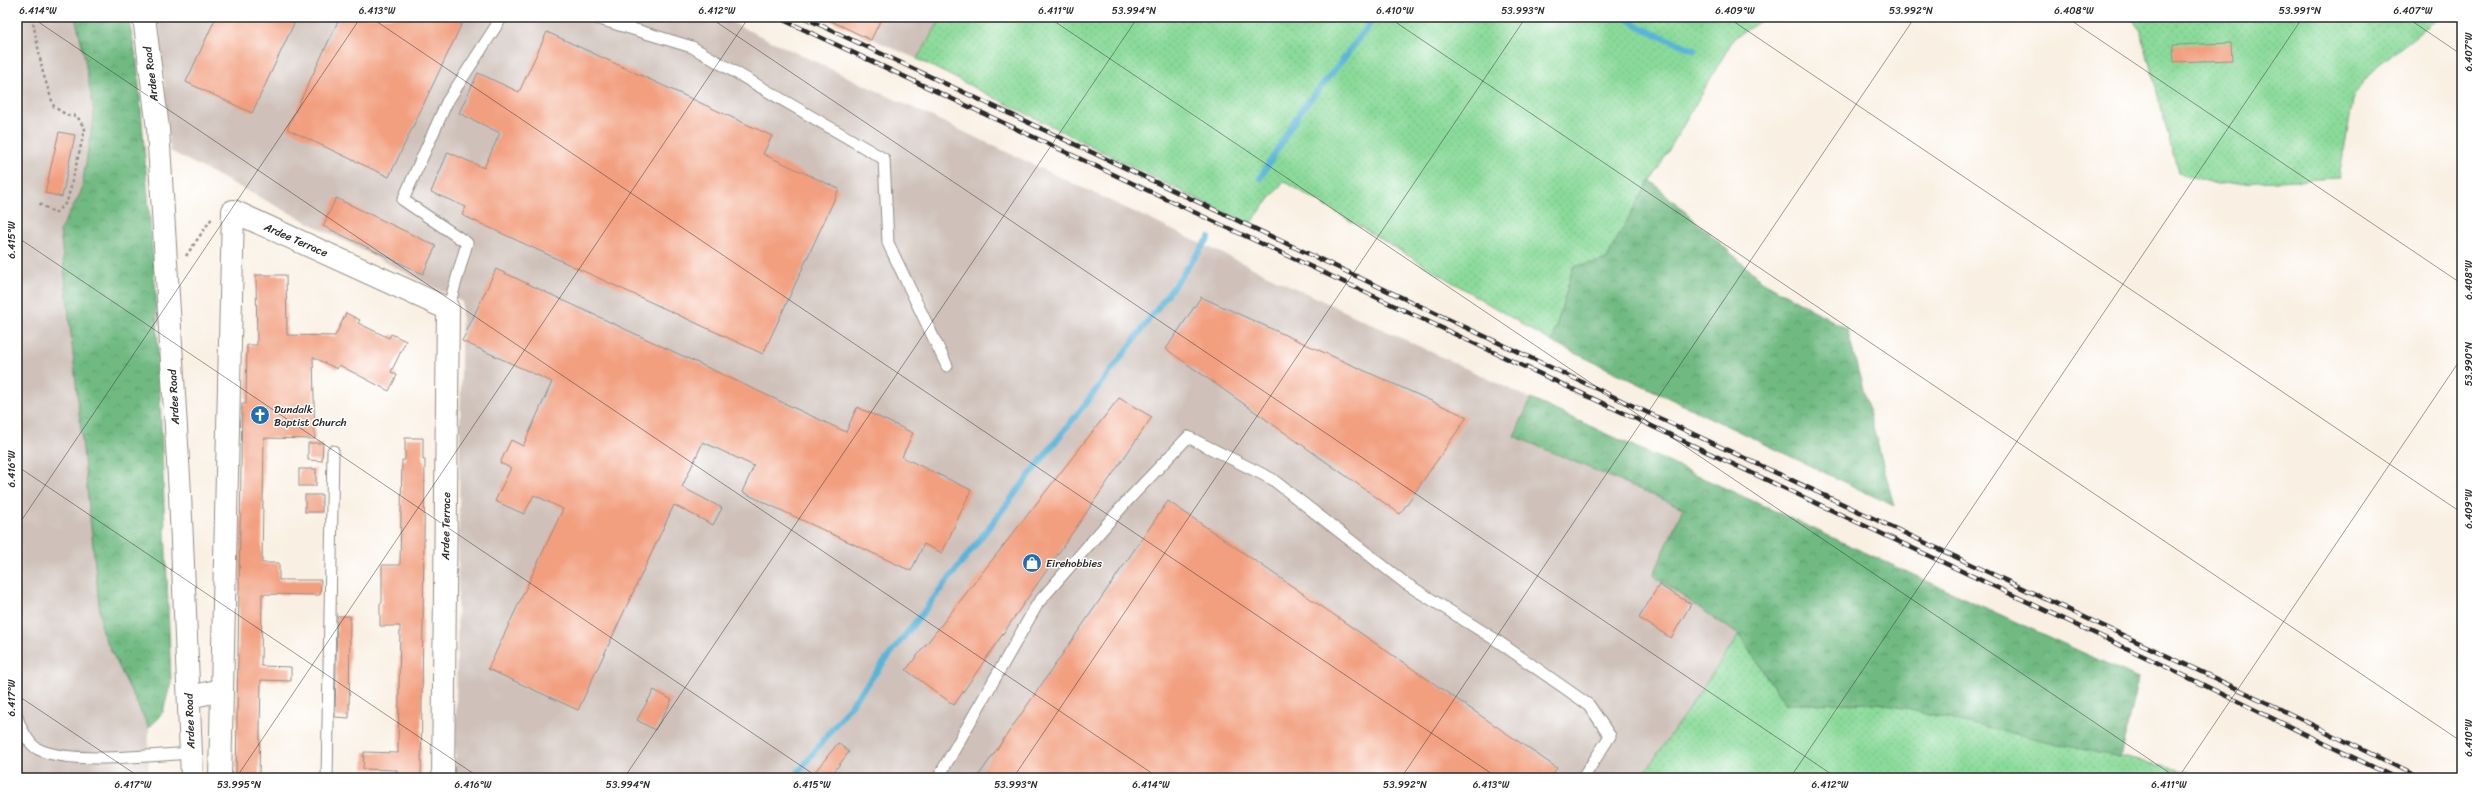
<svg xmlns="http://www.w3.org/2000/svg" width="2479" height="795" viewBox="0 0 2479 795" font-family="Sriracha,sans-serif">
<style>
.industrial{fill:#cfc1ba}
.grass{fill:url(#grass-dots);stroke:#5a8262}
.forest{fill:url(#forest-crowns);stroke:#4d7256}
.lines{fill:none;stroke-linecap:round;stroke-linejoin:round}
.stream{stroke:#5ab4d8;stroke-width:6}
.building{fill:#f29f7f}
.lane-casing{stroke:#928e87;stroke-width:13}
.street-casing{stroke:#928e87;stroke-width:24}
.secondary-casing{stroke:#928e87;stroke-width:24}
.path{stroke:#928e87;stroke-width:2.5;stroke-dasharray:3 3;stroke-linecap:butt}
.lane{stroke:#fff;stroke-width:11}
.street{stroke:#fff;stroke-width:22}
.secondary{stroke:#fff;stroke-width:22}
.rail-casing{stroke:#2b2b2b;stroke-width:4.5}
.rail{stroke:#fff;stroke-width:3;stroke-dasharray:9;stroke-linecap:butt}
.ticks{fill:none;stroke:#2b2b2b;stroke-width:1;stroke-opacity:0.45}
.labels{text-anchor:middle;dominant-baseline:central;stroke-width:3;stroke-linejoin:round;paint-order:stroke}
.street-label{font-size:11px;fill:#2b2b2b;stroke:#fff}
.poi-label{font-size:11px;fill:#2b2b2b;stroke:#fff;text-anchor:start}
.neatline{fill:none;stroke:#2b2b2b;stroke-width:1.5}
.ticks-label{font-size:10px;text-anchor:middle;fill:#2b2b2b}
</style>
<defs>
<pattern id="grass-dots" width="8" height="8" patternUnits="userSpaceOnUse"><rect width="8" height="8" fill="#8ada9a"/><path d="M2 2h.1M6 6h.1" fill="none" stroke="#77bb85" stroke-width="1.8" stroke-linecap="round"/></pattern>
<pattern id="forest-crowns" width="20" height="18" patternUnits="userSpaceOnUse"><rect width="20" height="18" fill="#6fba82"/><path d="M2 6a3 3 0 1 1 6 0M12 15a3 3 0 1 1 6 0" fill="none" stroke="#5b976b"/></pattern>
</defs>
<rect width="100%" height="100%" fill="#fff"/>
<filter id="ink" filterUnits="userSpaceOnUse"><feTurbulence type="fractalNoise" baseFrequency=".025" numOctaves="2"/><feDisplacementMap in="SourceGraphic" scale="8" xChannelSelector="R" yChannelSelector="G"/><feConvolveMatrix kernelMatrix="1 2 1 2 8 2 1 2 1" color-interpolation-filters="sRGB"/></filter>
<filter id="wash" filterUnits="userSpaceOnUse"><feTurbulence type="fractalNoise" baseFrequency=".012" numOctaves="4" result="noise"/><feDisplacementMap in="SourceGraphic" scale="16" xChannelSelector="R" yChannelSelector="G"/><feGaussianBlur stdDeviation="0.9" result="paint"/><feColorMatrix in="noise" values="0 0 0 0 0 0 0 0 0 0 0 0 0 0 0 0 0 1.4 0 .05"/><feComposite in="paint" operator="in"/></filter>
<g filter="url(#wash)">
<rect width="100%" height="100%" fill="#f9f0e3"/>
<g class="industrial">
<path d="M17,17H128L137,60L156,295L171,682L163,712L149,728L148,778H17Z"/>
<path d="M158,17H720L1531,399L1515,436L1683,508L1653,576L1739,635L1641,778H455L462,302L170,151Z"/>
<path d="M823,17H942L917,59Z"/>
</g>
<g class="grass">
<path d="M942,17H1767L1734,38L1605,260L1573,268L1552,342L1284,181L1249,225L917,59Z"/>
<path d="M2130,17H2440L2377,66L2354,95L2339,178L2217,184L2178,173L2141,31Z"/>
<path d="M1739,635L1785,704L1880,703L2193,773L2189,778H1641Z"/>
</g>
<g class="forest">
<path d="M75,17H128L137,60L156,295L171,682L163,712L149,728L102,632L60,230L81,192L94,114L83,49Z"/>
<path d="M1650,180L1762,281L1847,329L1894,506L1552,342L1573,267L1605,260Z"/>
<path d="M1531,399L2138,678L2120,758L1880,703L1785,704L1739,635L1653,576L1683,508L1514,436Z"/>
</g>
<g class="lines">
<g class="stream">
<path d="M1624,17L1644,29L1694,50"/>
<path d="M1260,178L1299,113L1341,62L1375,17"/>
<path d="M794,778L1123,355L1209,238"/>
</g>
</g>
<g id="blocks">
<g class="building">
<path d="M216,17H297L252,113L186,82Z"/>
<path d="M340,17H465L389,177L287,129Z"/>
<path d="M823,17H882L871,40Z"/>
<path d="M547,32L772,136L763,154L839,189L763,354L462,215L466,207L431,192L448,152L484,168L500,133L459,113L478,73L519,92Z"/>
<path d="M2231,43L2232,60L2174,62L2173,45Z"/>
<path d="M59,132L75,135L62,197L45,193Z"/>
<path d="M336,198L436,246L423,274L323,226Z"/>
<path d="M496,269L846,432L857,407L913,433L902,457L971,490L942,553L924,544L911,571L742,492L754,466L703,442L682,487L722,508L713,525L674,505L578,710L488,669L563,509L534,495L524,514L495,501L511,468L500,463L511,440L523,446L552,382L462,341Z"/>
<path d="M256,275H286L287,335L335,336L346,313L360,320L358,323L389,338L391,334L406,341L391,372L397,375L389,391L339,365L337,369L313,357L315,439L264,438L262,563H279V580H321L320,595L262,594L261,666L291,667V681L261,680L259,778H236L242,404H246L247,345H257Z"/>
<path d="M1201,297L1467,417L1400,514L1166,349Z"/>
<path d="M1119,398L1152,417L954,705L906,670Z"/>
<path d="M405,438H423V460H425L421,778H397V770L363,769L364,752L398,753L400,626H380V603H382V565H400L402,460H405Z"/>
<path d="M308,443H323L322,461L308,460Z"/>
<rect x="299" y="469" width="17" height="17"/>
<rect x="305" y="495" width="17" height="17"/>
<path d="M1168,501L1557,768L1550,778H977Z"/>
<path d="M1659,585L1691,604L1671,638L1639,618Z"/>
<path d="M337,616H350L349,718L335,717Z"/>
<path d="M654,690L672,700L655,730L637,720Z"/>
<path d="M838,743L849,752L829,778H810Z"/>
</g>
</g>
</g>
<g filter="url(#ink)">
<use href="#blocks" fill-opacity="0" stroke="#928e87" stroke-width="1"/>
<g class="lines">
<g class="lane-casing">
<g id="lane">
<path d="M593,17L692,47L884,159L888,243L947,366"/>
<path d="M448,309L467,243L403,200L447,102L502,17"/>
<path d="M17,716C19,726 29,745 38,749C68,765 155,755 191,753"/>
<path d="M327,778L333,451"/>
<path d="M938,778L1038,603L1128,500L1188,437L1272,479L1405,583L1496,640L1589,705L1610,736L1583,778"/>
</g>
</g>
<g class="street-casing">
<g id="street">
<path d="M189,697L222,690"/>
<path d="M220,778L233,211L448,309L443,778"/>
</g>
</g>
<g class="secondary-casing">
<path id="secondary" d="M144,17L158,129L180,494L192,778"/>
</g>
<g class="path">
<path d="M32,17L43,73L54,107L67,115L77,116L85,129L67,202L55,213L37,202"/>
<path d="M186,256L212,218"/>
</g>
<use href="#lane" class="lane"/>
<use href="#street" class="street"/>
<use href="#secondary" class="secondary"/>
<g class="rail-casing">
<g id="rail">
<path d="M777,17L2156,662L2396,778"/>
<path d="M803,17L2274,706L2420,778"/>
</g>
</g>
<use href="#rail" class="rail"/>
</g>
</g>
<path class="ticks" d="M31,17L1159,778M370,17L1498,778M709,17L1837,778M1048,17L2177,778M1388,17L2462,742M1727,17L2462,513M2066,17L2462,284M2406,17L2462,55M17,237L819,778M17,466L480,778M17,527L361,17M17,695L141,778M236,778L749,17M624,778L1138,17M1013,778L1526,17M1401,778L1915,17M1790,778L2303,17M2178,778L2462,357"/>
<defs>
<g id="church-disc" transform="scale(1)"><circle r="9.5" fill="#1f6fb2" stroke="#fff"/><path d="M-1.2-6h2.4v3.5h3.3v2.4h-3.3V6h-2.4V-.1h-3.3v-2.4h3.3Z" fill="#fff"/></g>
<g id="shop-disc" transform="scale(1)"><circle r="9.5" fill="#1f6fb2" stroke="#fff"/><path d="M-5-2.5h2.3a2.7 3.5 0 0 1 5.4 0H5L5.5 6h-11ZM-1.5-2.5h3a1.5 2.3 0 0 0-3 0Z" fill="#fff"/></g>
</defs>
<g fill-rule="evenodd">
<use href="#church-disc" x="260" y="415"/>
<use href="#shop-disc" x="1032" y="563"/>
</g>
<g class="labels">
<g class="street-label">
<text transform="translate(151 74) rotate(-97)">Ardee Road</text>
<text transform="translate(296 240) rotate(24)">Ardee Terrace</text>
<text transform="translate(174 397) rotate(-93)">Ardee Road</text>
<text transform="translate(446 526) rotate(-89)">Ardee Terrace</text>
<text transform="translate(190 721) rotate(-92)">Ardee Road</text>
</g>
<g class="poi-label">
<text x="274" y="409">Dundalk<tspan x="274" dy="13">Baptist Church</tspan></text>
<text x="1046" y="563">Eirehobbies</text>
</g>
</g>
<rect width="2479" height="795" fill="none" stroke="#fff" stroke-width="44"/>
<rect x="22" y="22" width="2435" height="751" class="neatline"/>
<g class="ticks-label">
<text x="38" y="14">6.414°W</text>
<text x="377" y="14">6.413°W</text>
<text x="717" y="14">6.412°W</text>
<text x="1056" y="14">6.411°W</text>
<text x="1134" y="14">53.994°N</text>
<text x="1395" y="14">6.410°W</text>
<text x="1523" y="14">53.993°N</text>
<text x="1735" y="14">6.409°W</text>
<text x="1911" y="14">53.992°N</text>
<text x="2074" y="14">6.408°W</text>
<text x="2300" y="14">53.991°N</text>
<text x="2413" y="14">6.407°W</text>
<text transform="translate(2468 52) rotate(-90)" y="4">6.407°W</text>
<text transform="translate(11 240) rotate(-90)" y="4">6.415°W</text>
<text transform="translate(2468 280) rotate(-90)" y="4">6.408°W</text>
<text transform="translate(2468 364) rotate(-90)" y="4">53.990°N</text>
<text transform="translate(11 469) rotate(-90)" y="4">6.416°W</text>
<text transform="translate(2468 509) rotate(-90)" y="4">6.409°W</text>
<text transform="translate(11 698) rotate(-90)" y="4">6.417°W</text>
<text transform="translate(2468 738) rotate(-90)" y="4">6.410°W</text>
<text x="133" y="788">6.417°W</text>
<text x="239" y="788">53.995°N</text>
<text x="473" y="788">6.416°W</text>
<text x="628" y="788">53.994°N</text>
<text x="812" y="788">6.415°W</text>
<text x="1016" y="788">53.993°N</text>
<text x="1151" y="788">6.414°W</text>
<text x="1405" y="788">53.992°N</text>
<text x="1491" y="788">6.413°W</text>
<text x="1830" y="788">6.412°W</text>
<text x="2169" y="788">6.411°W</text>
</g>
</svg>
